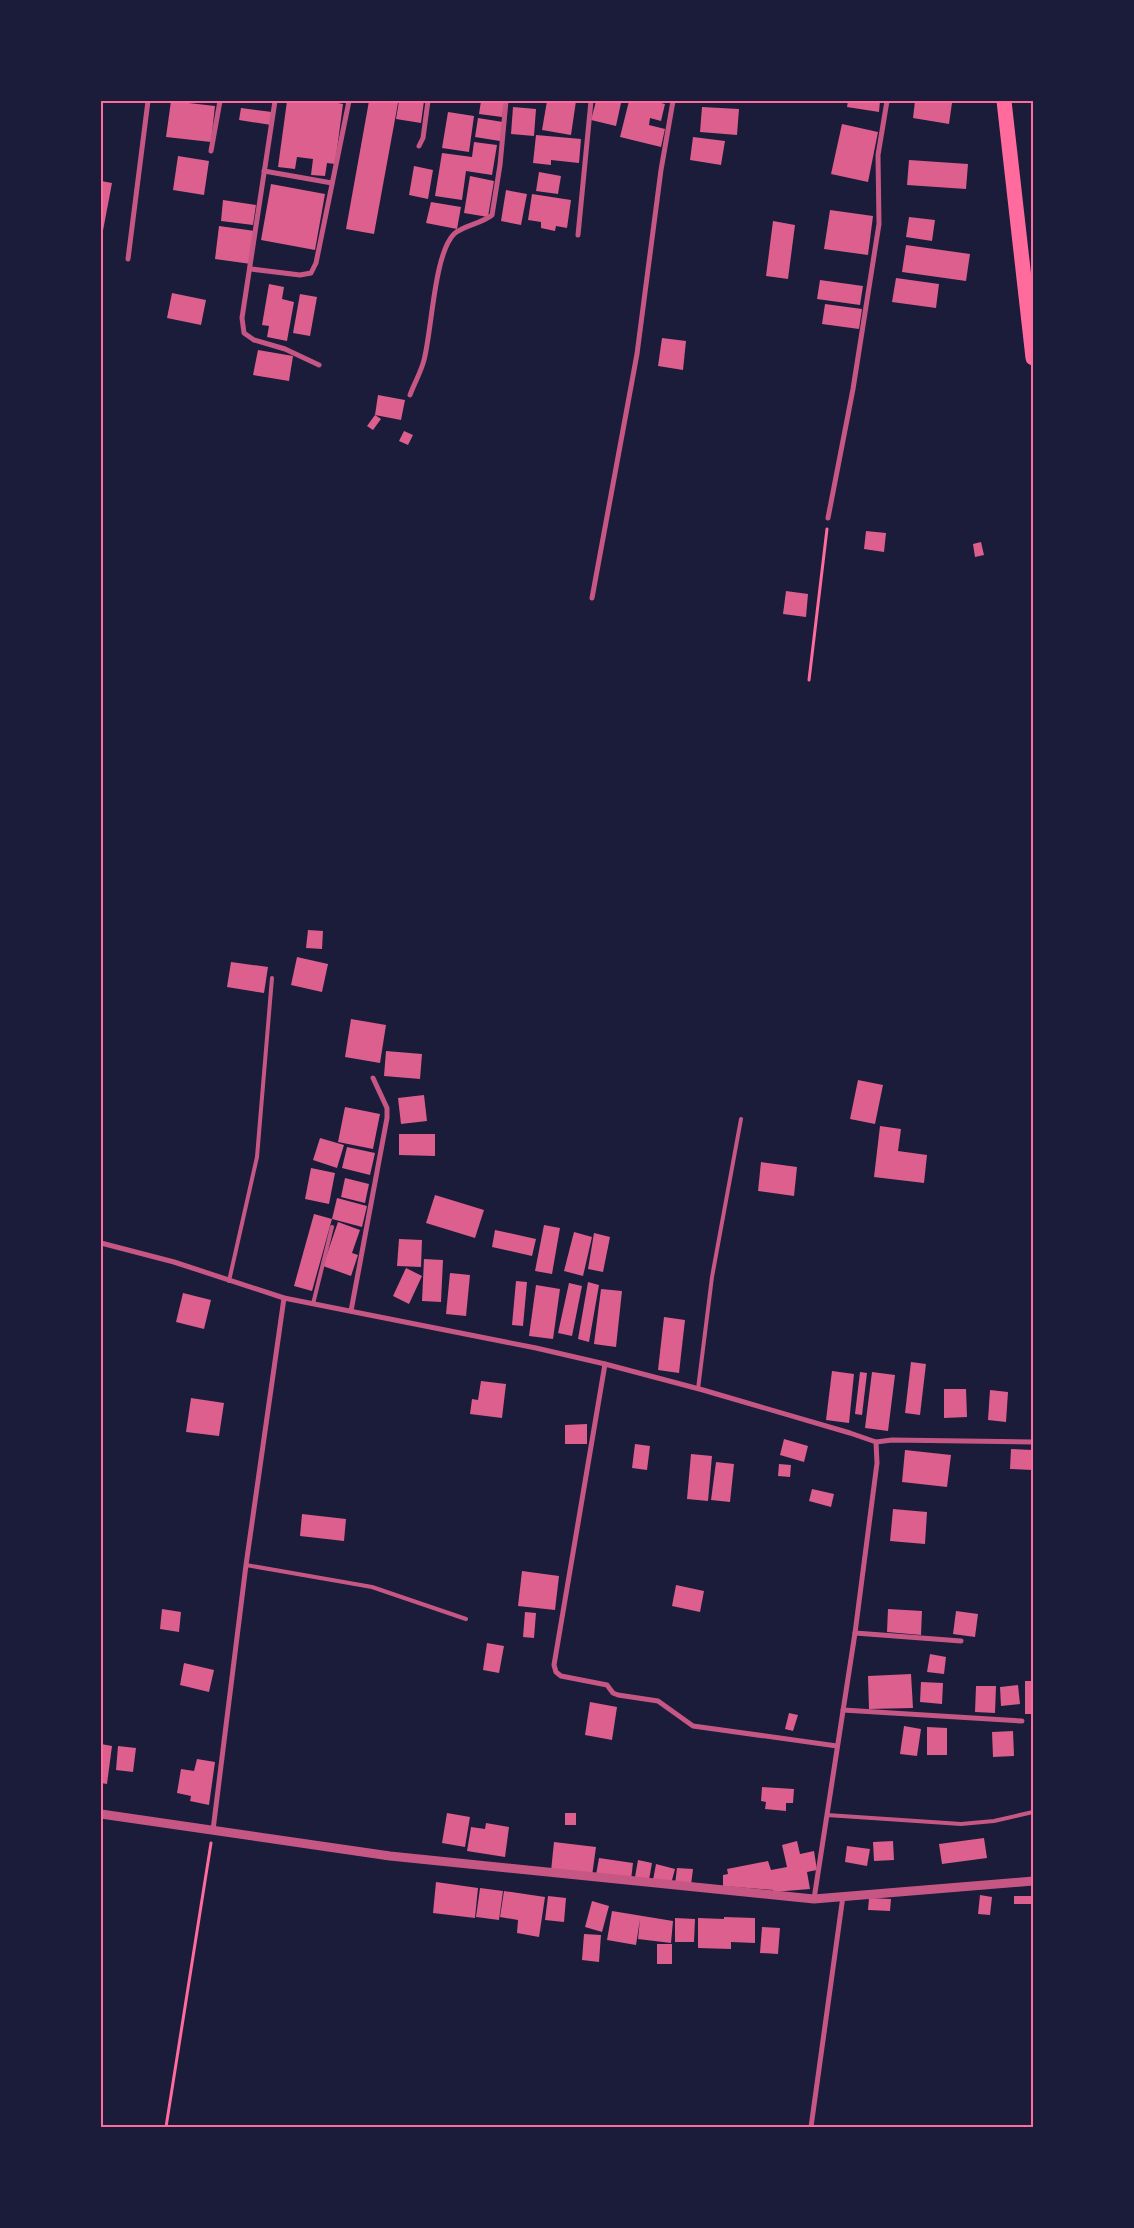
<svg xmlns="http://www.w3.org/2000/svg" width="1134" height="2228" viewBox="0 0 1134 2228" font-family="Cabin,sans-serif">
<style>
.building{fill:#dd5f8e}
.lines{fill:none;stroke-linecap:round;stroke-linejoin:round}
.path{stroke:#ff6b9d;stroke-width:3}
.service{stroke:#c65784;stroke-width:4}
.minor{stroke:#c65784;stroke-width:5}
.tertiary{stroke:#c65784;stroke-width:9}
.motorway{stroke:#ff6b9d;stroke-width:15}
.neatline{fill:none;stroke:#ff6b9d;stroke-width:2}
</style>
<rect width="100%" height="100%" fill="#1b1b3a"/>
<g class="building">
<path d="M171,101L215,106L211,142L166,137Z"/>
<path d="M287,101H328L343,104L335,164L327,163L325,176L311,175L313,159L297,157L295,169L278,167Z"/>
<path d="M369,101L398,103L374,234L346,229Z"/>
<path d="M399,101H424L421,123L396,119Z"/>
<path d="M481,101H505L502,117L479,114Z"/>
<path d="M547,101H576L571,135L542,130Z"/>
<path d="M596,101L621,103L616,126L591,120Z"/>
<path d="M629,101H653L665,104L661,121L650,118L649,125L665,129L661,147L620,137Z"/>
<path d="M848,101H880L879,112L847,107Z"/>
<path d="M915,101L952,103L949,124L913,118Z"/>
<path d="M513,107L536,109L534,136L511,134Z"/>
<path d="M702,107L739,109L737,135L700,132Z"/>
<path d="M241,108L272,112L271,125L239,120Z"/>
<path d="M448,112L474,116L469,152L442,148Z"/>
<path d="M478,118L503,122L500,141L475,137Z"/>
<path d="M842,124L878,132L868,182L831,174Z"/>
<path d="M536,135L581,139L579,163L551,160V165L533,163Z"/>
<path d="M693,137L725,141L721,165L690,160Z"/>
<path d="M474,142L497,145L492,175L466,171L462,200L435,196L442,153L472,157Z"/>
<path d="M178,156L209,161L204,195L173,190Z"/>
<path d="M909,160L968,164L966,189L907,185Z"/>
<path d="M414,166L433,170L428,199L409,195Z"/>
<path d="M539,172L561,176L558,194L536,191Z"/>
<path d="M470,176L494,181L488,217L464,213Z"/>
<path d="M101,181L112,183L102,236H101Z"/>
<path d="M271,184L325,194L315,250L261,240Z"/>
<path d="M506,190L527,194L521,225L501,221Z"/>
<path d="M532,194L571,200L567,228L556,226L555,231L541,228V222L528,220Z"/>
<path d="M223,200L256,205L253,225L221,221Z"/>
<path d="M431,202L461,207L457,229L426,223Z"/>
<path d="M830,210L873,216L868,255L824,249Z"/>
<path d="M909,217L935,220L932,241L906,237Z"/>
<path d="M773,221L795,225L788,279L766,276Z"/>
<path d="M219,226L255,231L251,264L215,259Z"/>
<path d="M906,245L970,254L966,281L902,272Z"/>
<path d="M896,278L939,284L936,308L892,302Z"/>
<path d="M820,280L863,286L860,305L817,299Z"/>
<path d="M269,284L284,287L282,299L294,302L287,341L267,337L269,326L262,325Z"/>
<path d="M172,293L206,300L201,325L167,318Z"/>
<path d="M300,294L317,297L310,336L293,333Z"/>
<path d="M825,304L862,309L859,329L822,324Z"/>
<path d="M662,338L686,341L683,370L658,366Z"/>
<path d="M258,350L293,356L289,381L253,375Z"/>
<path d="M378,395L405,400L401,420L375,415Z"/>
<path d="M375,415L381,419L373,430L367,426Z"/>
<path d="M404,431L413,435L408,445L399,441Z"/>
<path d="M866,531L886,533L884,552L864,549Z"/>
<path d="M981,542L984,555L975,557L973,544Z"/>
<path d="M786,591L808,594L806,617L783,614Z"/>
<path d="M308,930L323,931L322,949L306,948Z"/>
<path d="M297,957L328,964L322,992L291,985Z"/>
<path d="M231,962L268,967L264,993L227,987Z"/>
<path d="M351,1019L386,1025L380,1063L345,1057Z"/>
<path d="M386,1051L422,1054L420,1079L384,1076Z"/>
<path d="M858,1080L883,1085L875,1124L850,1119Z"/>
<path d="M424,1095L427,1121L401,1124L398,1098Z"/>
<path d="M345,1107L380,1114L373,1149L338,1142Z"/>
<path d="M880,1126L901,1129L898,1151L927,1155L924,1183L874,1177Z"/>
<path d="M399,1134H435V1156L399,1155Z"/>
<path d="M320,1138L344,1145L337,1168L313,1160Z"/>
<path d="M347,1147L375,1153L370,1175L342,1168Z"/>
<path d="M761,1162L797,1167L794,1196L758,1191Z"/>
<path d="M311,1168L335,1173L329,1204L305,1199Z"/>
<path d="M345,1178L369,1184L365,1203L341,1197Z"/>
<path d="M435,1195L484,1210L475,1238L426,1223Z"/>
<path d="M337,1198L367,1206L362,1227L332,1219Z"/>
<path d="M314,1214L332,1219L312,1291L294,1286Z"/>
<path d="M338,1222L360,1230L352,1253L358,1255L351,1276L323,1266Z"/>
<path d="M544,1225L560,1228L552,1274L535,1271Z"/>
<path d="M495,1230L536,1239L532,1256L492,1247Z"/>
<path d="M574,1232L592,1237L583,1276L564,1271Z"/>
<path d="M594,1233L610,1237L603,1272L588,1269Z"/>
<path d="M399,1239L422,1240L421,1267L397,1266Z"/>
<path d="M424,1259L443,1260L441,1302L422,1301Z"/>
<path d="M406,1268L422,1276L409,1304L393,1296Z"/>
<path d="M450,1273L470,1275L466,1316L446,1314Z"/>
<path d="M516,1281L527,1282L523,1326L512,1325Z"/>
<path d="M588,1282L599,1285L589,1342L578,1339Z"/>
<path d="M569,1283L582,1286L572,1336L558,1333Z"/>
<path d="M536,1285L560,1289L553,1339L529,1336Z"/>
<path d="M601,1289L622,1291L616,1347L594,1344Z"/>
<path d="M183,1293L211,1300L204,1329L176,1322Z"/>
<path d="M664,1317L685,1320L679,1373L658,1370Z"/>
<path d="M911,1362L926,1364L920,1415L905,1413Z"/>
<path d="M832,1371L854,1374L849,1423L826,1420Z"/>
<path d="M860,1372L867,1373L862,1415L855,1414Z"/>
<path d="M872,1372L895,1375L888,1431L865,1428Z"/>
<path d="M481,1381L506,1384L502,1418L470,1414L472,1399L478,1400Z"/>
<path d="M944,1389H966L967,1417L944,1418Z"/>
<path d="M990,1390L1008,1392L1006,1422L988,1420Z"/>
<path d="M191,1398L224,1403L219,1436L186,1432Z"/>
<path d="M587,1424V1444H565V1425Z"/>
<path d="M784,1439L808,1446L804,1462L780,1455Z"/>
<path d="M635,1444L650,1446L647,1470L632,1468Z"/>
<path d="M1011,1449L1033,1450V1470L1010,1469Z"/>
<path d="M905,1450L951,1455L947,1487L902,1482Z"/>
<path d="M691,1454L712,1456L708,1501L687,1499Z"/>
<path d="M716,1462L734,1464L730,1502L711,1500Z"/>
<path d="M779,1464L791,1465L790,1477L778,1476Z"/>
<path d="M812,1489L834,1494L831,1507L809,1501Z"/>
<path d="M893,1509L927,1512L925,1544L890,1541Z"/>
<path d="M302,1514L346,1519L344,1541L300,1536Z"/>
<path d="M522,1571L559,1576L555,1610L518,1606Z"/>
<path d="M676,1585L704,1591L700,1612L672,1606Z"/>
<path d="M162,1609L181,1612L179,1632L160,1629Z"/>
<path d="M888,1609L922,1611L921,1635L887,1632Z"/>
<path d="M956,1611L978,1614L975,1637L953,1634Z"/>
<path d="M525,1612L536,1613L534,1638L523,1637Z"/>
<path d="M487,1643L504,1646L499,1673L483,1670Z"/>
<path d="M930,1654L946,1657L944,1674L927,1672Z"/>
<path d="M184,1663L214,1670L209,1692L180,1685Z"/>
<path d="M911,1674L913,1708L869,1709L868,1676Z"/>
<rect x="1025" y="1681" width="8" height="33"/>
<path d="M921,1682L943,1683L942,1704L920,1702Z"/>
<path d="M1018,1685L1020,1704L1001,1706L1000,1687Z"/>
<path d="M976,1686H996L995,1713L975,1712Z"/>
<path d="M590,1702L617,1707L612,1740L585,1735Z"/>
<path d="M789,1713L798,1715L793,1731L785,1729Z"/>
<path d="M904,1726L921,1729L917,1756L900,1754Z"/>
<path d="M927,1727L947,1728V1755H927Z"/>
<path d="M1013,1731L1014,1756L993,1757L992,1732Z"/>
<path d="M101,1744L112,1746L107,1784L101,1783Z"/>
<path d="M118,1746L136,1748L133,1772L116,1770Z"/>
<path d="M197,1759L215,1762L209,1805L190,1801L191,1796L177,1793L181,1769L194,1771Z"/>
<path d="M762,1787L794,1789L793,1803H786V1811L765,1809L766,1802L761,1801Z"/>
<path d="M447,1813L470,1817L465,1847L442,1843Z"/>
<rect x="565" y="1813" width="11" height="12"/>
<path d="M486,1823L509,1827L505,1857L467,1851L471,1827L485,1829Z"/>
<path d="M984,1838L987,1858L942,1864L939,1844Z"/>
<path d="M797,1841L800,1854L814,1851L817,1870L807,1872L810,1889L773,1892V1890L723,1886V1875L728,1874L727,1869L768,1861L771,1870L787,1867L782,1845Z"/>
<path d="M893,1841L894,1860L874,1861L873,1842Z"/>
<path d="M554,1842L596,1847L592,1876L551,1871Z"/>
<path d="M847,1846L870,1849L867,1866L845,1862Z"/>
<path d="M599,1858L633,1863L631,1880L596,1875Z"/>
<path d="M638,1860L652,1863L649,1880L635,1877Z"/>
<path d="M656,1864L675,1869L671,1884L653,1880Z"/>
<path d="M677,1868L693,1869L691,1885L675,1884Z"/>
<path d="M436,1882L478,1888L475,1918L433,1913Z"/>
<path d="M480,1888L503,1891L499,1920L476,1917Z"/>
<path d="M504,1891L545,1897L539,1937L517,1933L518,1920L500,1917Z"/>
<path d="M980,1895L992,1897L990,1915L978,1914Z"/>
<path d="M548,1896L566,1898L564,1922L545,1920Z"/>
<rect x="1014" y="1896" width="19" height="8"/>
<path d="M869,1898L891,1899L890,1911L868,1910Z"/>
<path d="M592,1901L609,1906L602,1932L585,1927Z"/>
<path d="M612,1911L673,1921L671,1943L638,1939L640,1919L636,1945L607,1940Z"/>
<path d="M724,1917L755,1918V1943L731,1942V1949L698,1948V1918L724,1919Z"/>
<path d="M675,1918L695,1919L694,1942H675Z"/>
<path d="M762,1927L780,1928L778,1954L760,1953Z"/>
<path d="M584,1934L601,1935L599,1962L582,1960Z"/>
<rect x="657" y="1944" width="15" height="20"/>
</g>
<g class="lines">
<g class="path">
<path d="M809,680L827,529"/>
<path d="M166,2127L211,1843"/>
</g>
<g class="service">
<path d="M229,1281L257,1157L272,978"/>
<path d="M313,1304L332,1227"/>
<path d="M698,1389L712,1277L741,1119"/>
<path d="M246,1565L372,1587L466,1619"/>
<path d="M827,1815L961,1824L994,1821L1033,1812"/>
</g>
<g class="minor">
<path d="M275,101L242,318L244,333L254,340L285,349L319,365"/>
<path d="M419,146L423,138L428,101"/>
<path d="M211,151L220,101"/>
<path d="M264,171L332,183"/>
<path d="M578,235L591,101"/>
<path d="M128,259L148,101"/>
<path d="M251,269L300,275L311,273L316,263L349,101"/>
<path d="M410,395C414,384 421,372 424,360C432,330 434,254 454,234C464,225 481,224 492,215L500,165L506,101"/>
<path d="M828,518L853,389L879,224L878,155L887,101"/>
<path d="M592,598L637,354L661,170L673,101"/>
<path d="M101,1243L174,1262L284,1298L536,1348L605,1364L703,1390L850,1433L876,1442L877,1463L855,1633L814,1899"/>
<path d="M351,1311L387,1118V1108L373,1078"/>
<path d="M605,1364L554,1665L556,1672L561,1676L607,1685L613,1693L618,1695L658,1701L693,1726L837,1746"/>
<path d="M876,1442L892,1440L1033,1442"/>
<path d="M855,1633L961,1641"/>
<path d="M843,1710L1022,1721"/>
<path d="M213,1830L246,1565L284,1298"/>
<path d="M811,2127L843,1896"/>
</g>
<path class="tertiary" d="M101,1814L390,1856L814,1899L1033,1881"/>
<path class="motorway" d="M1004,101L1033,358"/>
</g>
<rect width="1134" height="2228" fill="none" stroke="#1b1b3a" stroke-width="205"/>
<rect x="102" y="102" width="930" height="2024" class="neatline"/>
</svg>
